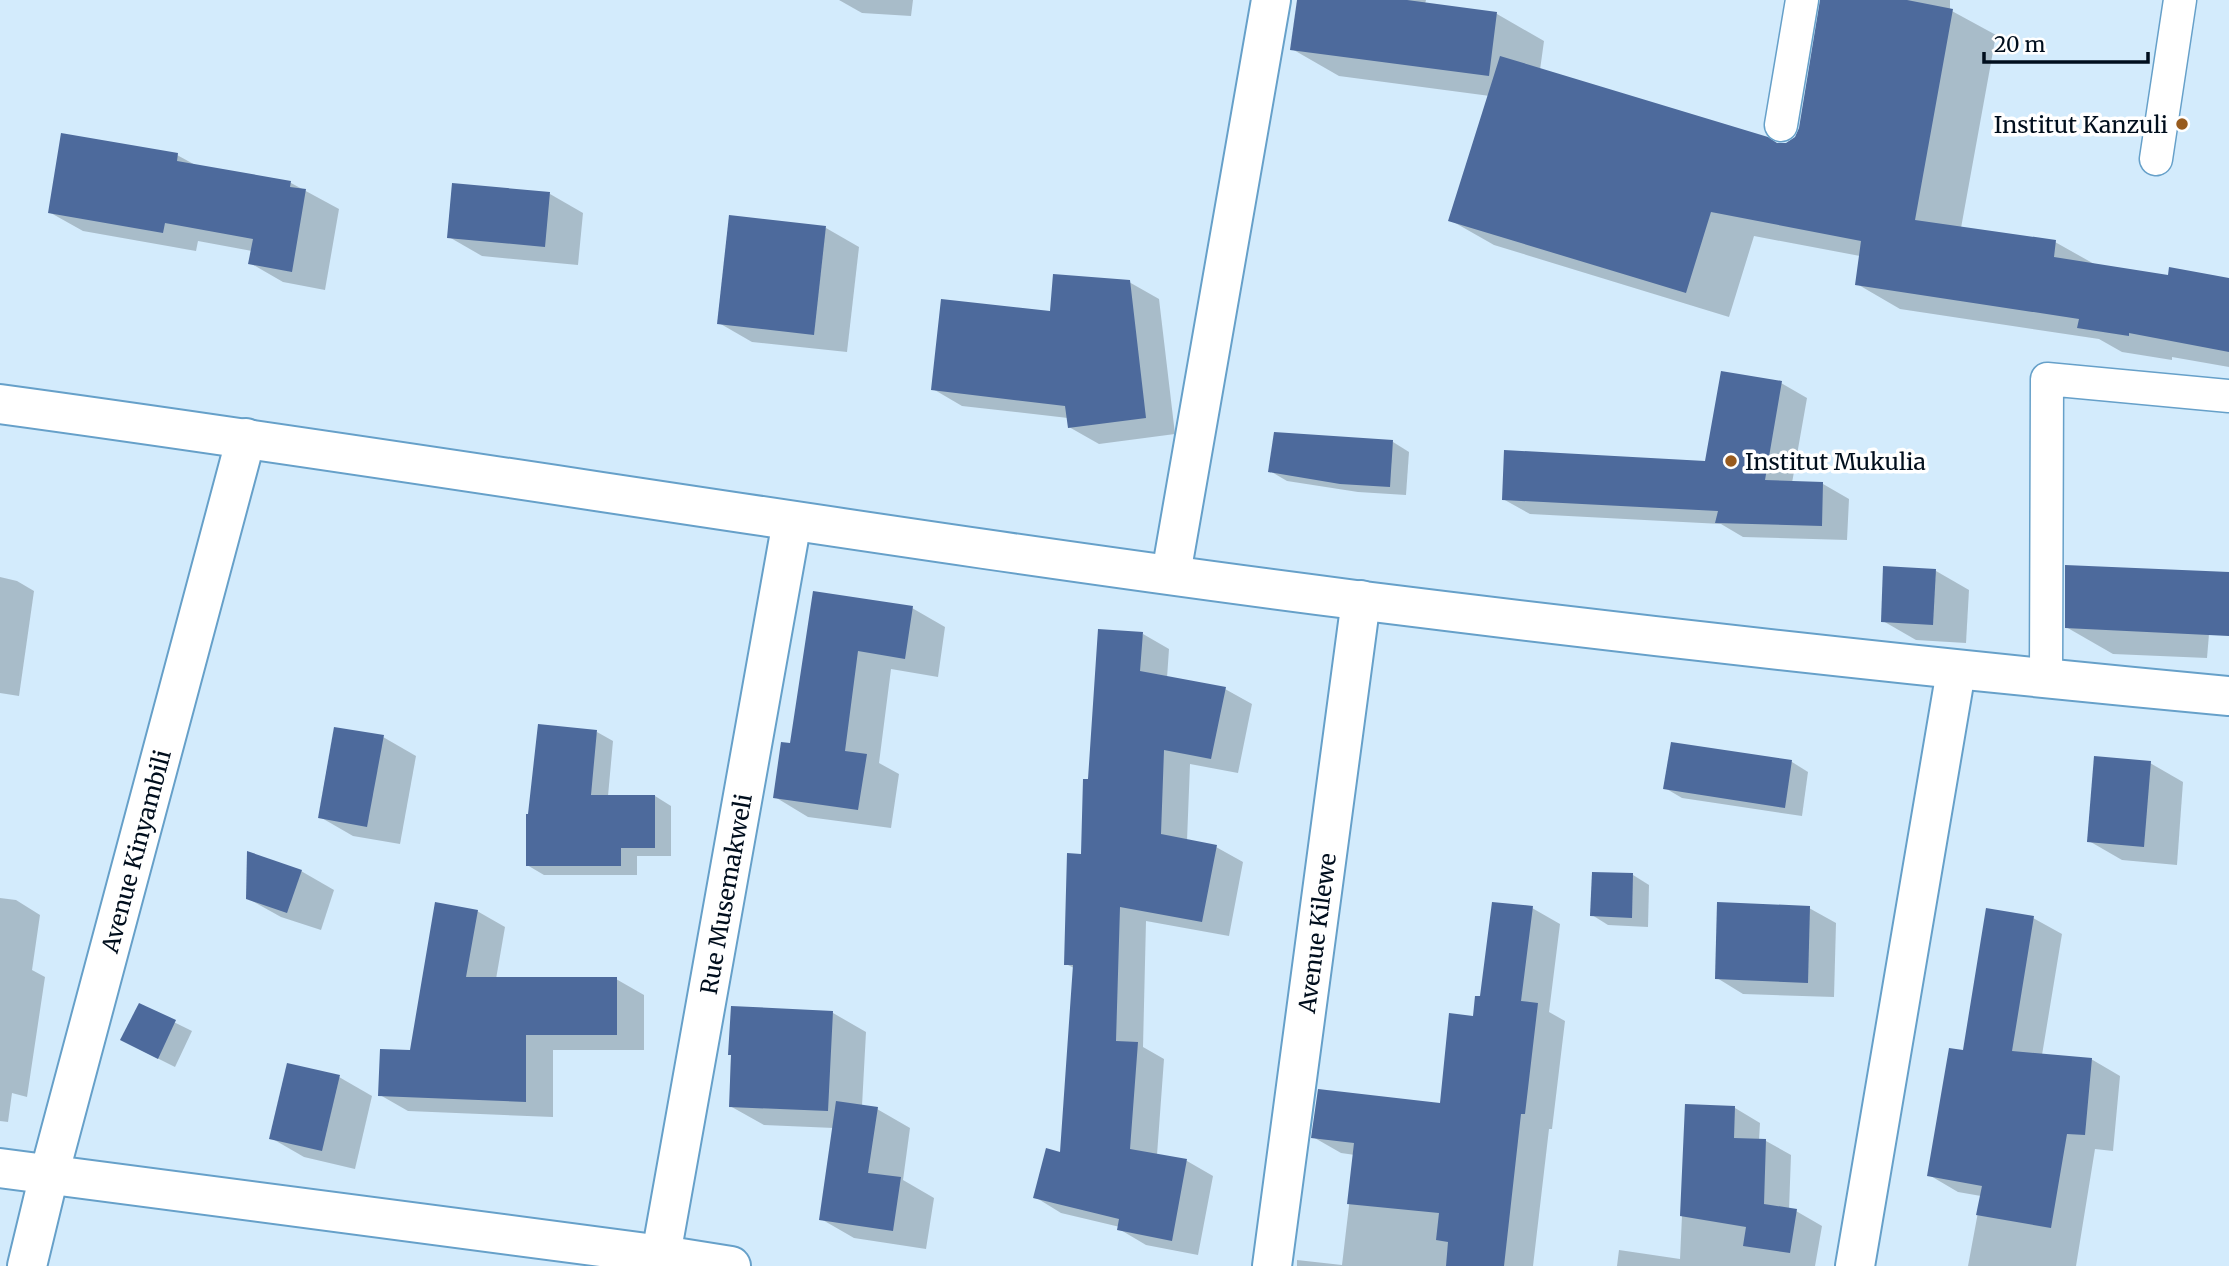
<svg xmlns="http://www.w3.org/2000/svg" width="2229" height="1266" viewBox="0 0 2229 1266" font-family="Merriweather,serif">
<style>
.shadow{fill:#0003}
.building{fill:#4d6a9c}
.lines{fill:none;stroke-linecap:round;stroke-linejoin:round}
.service-casing{stroke:#66a0c9;stroke-width:35}
.minor-casing{stroke:#66a0c9;stroke-width:42}
.service{stroke:#fff;stroke-width:32}
.minor{stroke:#fff;stroke-width:38}
.poi-dot{fill:#985b1e;stroke:#fff;stroke-width:2.5}
.labels{text-anchor:middle;dominant-baseline:central;stroke-width:7;stroke-linejoin:round;paint-order:stroke}
.poi-label{font-size:23px;fill:#000e1d;stroke:#fff;text-anchor:end}
.street-label{font-size:23px;fill:#000e1d;stroke:#fff}
</style>
<rect width="100%" height="100%" fill="#d3ebfc"/>
<g class="shadow">
<path d="M839,0H913L911,16L862,13Z"/>
<path d="M1299,0H1426L1425,4L1497,14L1544,41L1540,70L1777,145H1787L1796,138L1801,129L1823,0H1950V10L1996,35L1961,228L2055,242L2096,265L2169,277L2229,280V367L2172,357V360L2122,352L2099,339L1900,309L1857,284L1860,256L1754,236L1729,317L1494,245L1450,220L1490,96L1339,76L1292,49Z"/>
<path d="M177,155L199,167L291,183L339,209L325,290L283,282L250,263L252,251L198,241L196,251L83,231L49,212Z"/>
<path d="M550,194L583,213L578,265L482,256L449,237Z"/>
<path d="M826,228L859,247L847,352L752,342L719,323Z"/>
<path d="M1129,282L1159,299L1175,434L1099,444L1069,427L1068,418L962,406L933,389L1052,313Z"/>
<path d="M1781,383L1807,398L1792,483L1823,484L1849,499L1847,540L1743,537L1721,524L1530,514L1503,499L1707,463Z"/>
<path d="M1393,442L1409,452L1406,495L1358,492L1287,481L1270,471Z"/>
<path d="M1885,568L1936,571L1969,590L1966,643L1916,640L1883,621Z"/>
<path d="M0,577L17,581L34,591L19,696L0,693Z"/>
<path d="M815,593L912,608L945,627L938,677L891,669L879,763L899,774L891,828L808,817L775,797L792,745Z"/>
<path d="M2212,598L2207,658L2113,654L2066,627Z"/>
<path d="M1143,634L1169,649L1167,678L1225,689L1252,704L1238,773L1190,764L1187,841L1216,847L1243,862L1229,936L1146,921L1143,1047L1164,1059L1157,1155L1187,1161L1213,1176L1198,1255L1146,1245L1119,1229L1120,1227L1061,1213L1035,1197L1061,1154L1074,968L1066,964L1083,856L1090,781Z"/>
<path d="M597,732L613,741L608,796H655L671,806V856H637V875H544L527,865Z"/>
<path d="M383,737L416,756L400,844L353,836L320,817Z"/>
<path d="M1672,744L1792,762L1808,772L1802,816L1682,798L1665,788Z"/>
<path d="M2150,763L2183,782L2177,865L2122,860L2089,841Z"/>
<path d="M301,871L334,890L321,930L281,917L247,898Z"/>
<path d="M1633,875L1649,885L1648,927L1608,925L1592,915Z"/>
<path d="M0,898L16,900L40,915L32,970L45,977L27,1097L12,1093L8,1122L0,1121Z"/>
<path d="M1532,908L1560,924L1549,1012L1565,1021L1552,1129H1549L1533,1266H1297V1260L1342,1265L1355,1155L1341,1153L1313,1137L1442,1105L1481,998Z"/>
<path d="M1809,908L1836,923L1834,997L1743,994L1717,978Z"/>
<path d="M477,911L505,927L496,979H616L644,995V1050H553V1117L408,1111L380,1095L412,1052Z"/>
<path d="M2033,918L2062,934L2042,1055L2091,1059L2120,1076L2113,1151L2095,1149L2076,1266H1968L1981,1196L1958,1192L1929,1175L1964,1052Z"/>
<path d="M139,1005L192,1031L175,1067L139,1049Z"/>
<path d="M732,1007L833,1013L866,1032L862,1106L877,1109L910,1128L903,1180L934,1198L926,1249L854,1238L821,1219L834,1128L764,1125L730,1106Z"/>
<path d="M339,1077L372,1096L355,1169L304,1157L271,1138Z"/>
<path d="M1687,1106L1735,1108L1760,1123L1759,1140L1766,1141L1791,1155L1789,1210L1796,1211L1822,1226L1815,1266H1617L1619,1250L1680,1259Z"/>
</g>
<g class="building">
<path d="M1297,0H1407L1497,12L1489,76L1290,50Z"/>
<path d="M1820,0H1907L1953,9L1915,220L2056,240L2054,257L2168,275L2169,267L2229,278V352L2129,333V336L2077,328L2079,319L1855,285L1861,241L1711,212L1686,293L1448,221L1500,56L1768,137L1777,143H1786L1795,137L1799,128Z"/>
<path d="M61,133L178,153L177,161L291,181L290,187L306,189L292,272L248,264L253,239L165,223L163,233L48,213Z"/>
<path d="M452,183L550,192L545,247L447,238Z"/>
<path d="M729,215L826,226L814,335L717,324Z"/>
<path d="M1053,274L1130,280L1146,418L1068,428L1065,406L931,390L941,299L1050,311Z"/>
<path d="M1721,371L1782,381L1765,480L1823,482L1822,526L1715,523L1718,511L1502,500L1504,450L1705,461Z"/>
<path d="M1274,432L1393,440L1390,487L1340,484L1268,472Z"/>
<path d="M2065,565L2229,572V636L2065,628Z"/>
<path d="M1883,566L1936,569L1933,625L1881,622Z"/>
<path d="M813,591L913,606L905,659L858,651L845,751L867,754L858,810L773,798L781,742L790,743Z"/>
<path d="M1098,629L1143,632L1140,671L1226,687L1211,759L1164,750L1161,834L1217,845L1202,922L1120,907L1116,1041L1138,1042L1130,1149L1187,1159L1172,1241L1117,1230L1119,1219L1033,1198L1046,1148L1060,1152L1073,965H1064L1067,853L1081,854L1083,779H1088Z"/>
<path d="M538,724L597,730L591,795H655V848H621V866H526V814H528Z"/>
<path d="M334,727L384,735L367,827L318,818Z"/>
<path d="M1671,742L1792,760L1785,808L1663,789Z"/>
<path d="M2094,756L2151,761L2144,847L2087,842Z"/>
<path d="M247,851L302,870L287,913L246,899Z"/>
<path d="M1592,872L1633,873L1632,918L1590,916Z"/>
<path d="M435,902L478,910L466,977H617V1035H526V1102L378,1096L380,1049L410,1050Z"/>
<path d="M1492,902L1533,906L1521,1001L1538,1003L1525,1114H1521L1504,1266H1446L1448,1242L1436,1240L1439,1213L1347,1204L1354,1143L1311,1138L1318,1089L1440,1103L1449,1013L1473,1016L1475,996H1480Z"/>
<path d="M1717,902L1810,906L1808,983L1715,979Z"/>
<path d="M1986,908L2034,916L2012,1051L2092,1058L2085,1135L2067,1134L2051,1228L1976,1215L1982,1186L1927,1176L1949,1048L1963,1050Z"/>
<path d="M139,1003L176,1020L158,1059L120,1040Z"/>
<path d="M731,1006L833,1011L828,1111L729,1107L731,1055H728Z"/>
<path d="M287,1063L340,1075L322,1151L269,1139Z"/>
<path d="M836,1101L878,1107L868,1173L901,1177L893,1231L819,1220Z"/>
<path d="M1685,1104L1735,1106L1734,1138L1766,1139L1764,1204L1797,1209L1790,1253L1743,1246L1746,1227L1680,1216Z"/>
</g>
<g class="lines">
<g class="service-casing">
<g id="service">
<path d="M1781,125L1802,0"/>
<path d="M2156,159L2180,0"/>
<path d="M2046,679L2047,379L2229,396"/>
</g>
</g>
<g class="minor-casing">
<g id="minor">
<path d="M0,404C455,466 908,543 1364,601C1652,637 1940,669 2229,696"/>
<path d="M1171,574L1271,0"/>
<path d="M0,1168L662,1255L731,1266"/>
<path id="s1" d="M27,1266L49,1175L246,438"/>
<path id="s2" d="M659,1266L792,521"/>
<path id="s3" d="M1272,1266L1361,600"/>
<path d="M1855,1266L1956,671"/>
</g>
</g>
<use href="#service" class="service"/>
<use href="#minor" class="minor"/>
</g>
<g class="poi-dot">
<circle cx="2182" cy="124" r="7"/>
<circle cx="1731" cy="461" r="7"/>
</g>
<g class="labels">
<g class="poi-label">
<text x="2168" y="124">Institut Kanzuli</text>
<text x="1745" y="461" text-anchor="start">Institut Mukulia</text>
</g>
<g class="street-label">
<text stroke="none"><textPath href="#s1" startOffset="429">Avenue Kinyambili</textPath></text>
<text stroke="none"><textPath href="#s2" startOffset="378">Rue Musemakweli</textPath></text>
<text stroke="none"><textPath href="#s3" startOffset="336">Avenue Kilewe</textPath></text>
</g>
</g>
<path d="M1984 52v10h164v-10" fill="none" stroke="#000e1d" stroke-width="3.5"/>
<text x="1994" y="52" font-size="21" fill="#000e1d" stroke="#ffffff" stroke-width="5" paint-order="stroke">20 m</text>
</svg>
